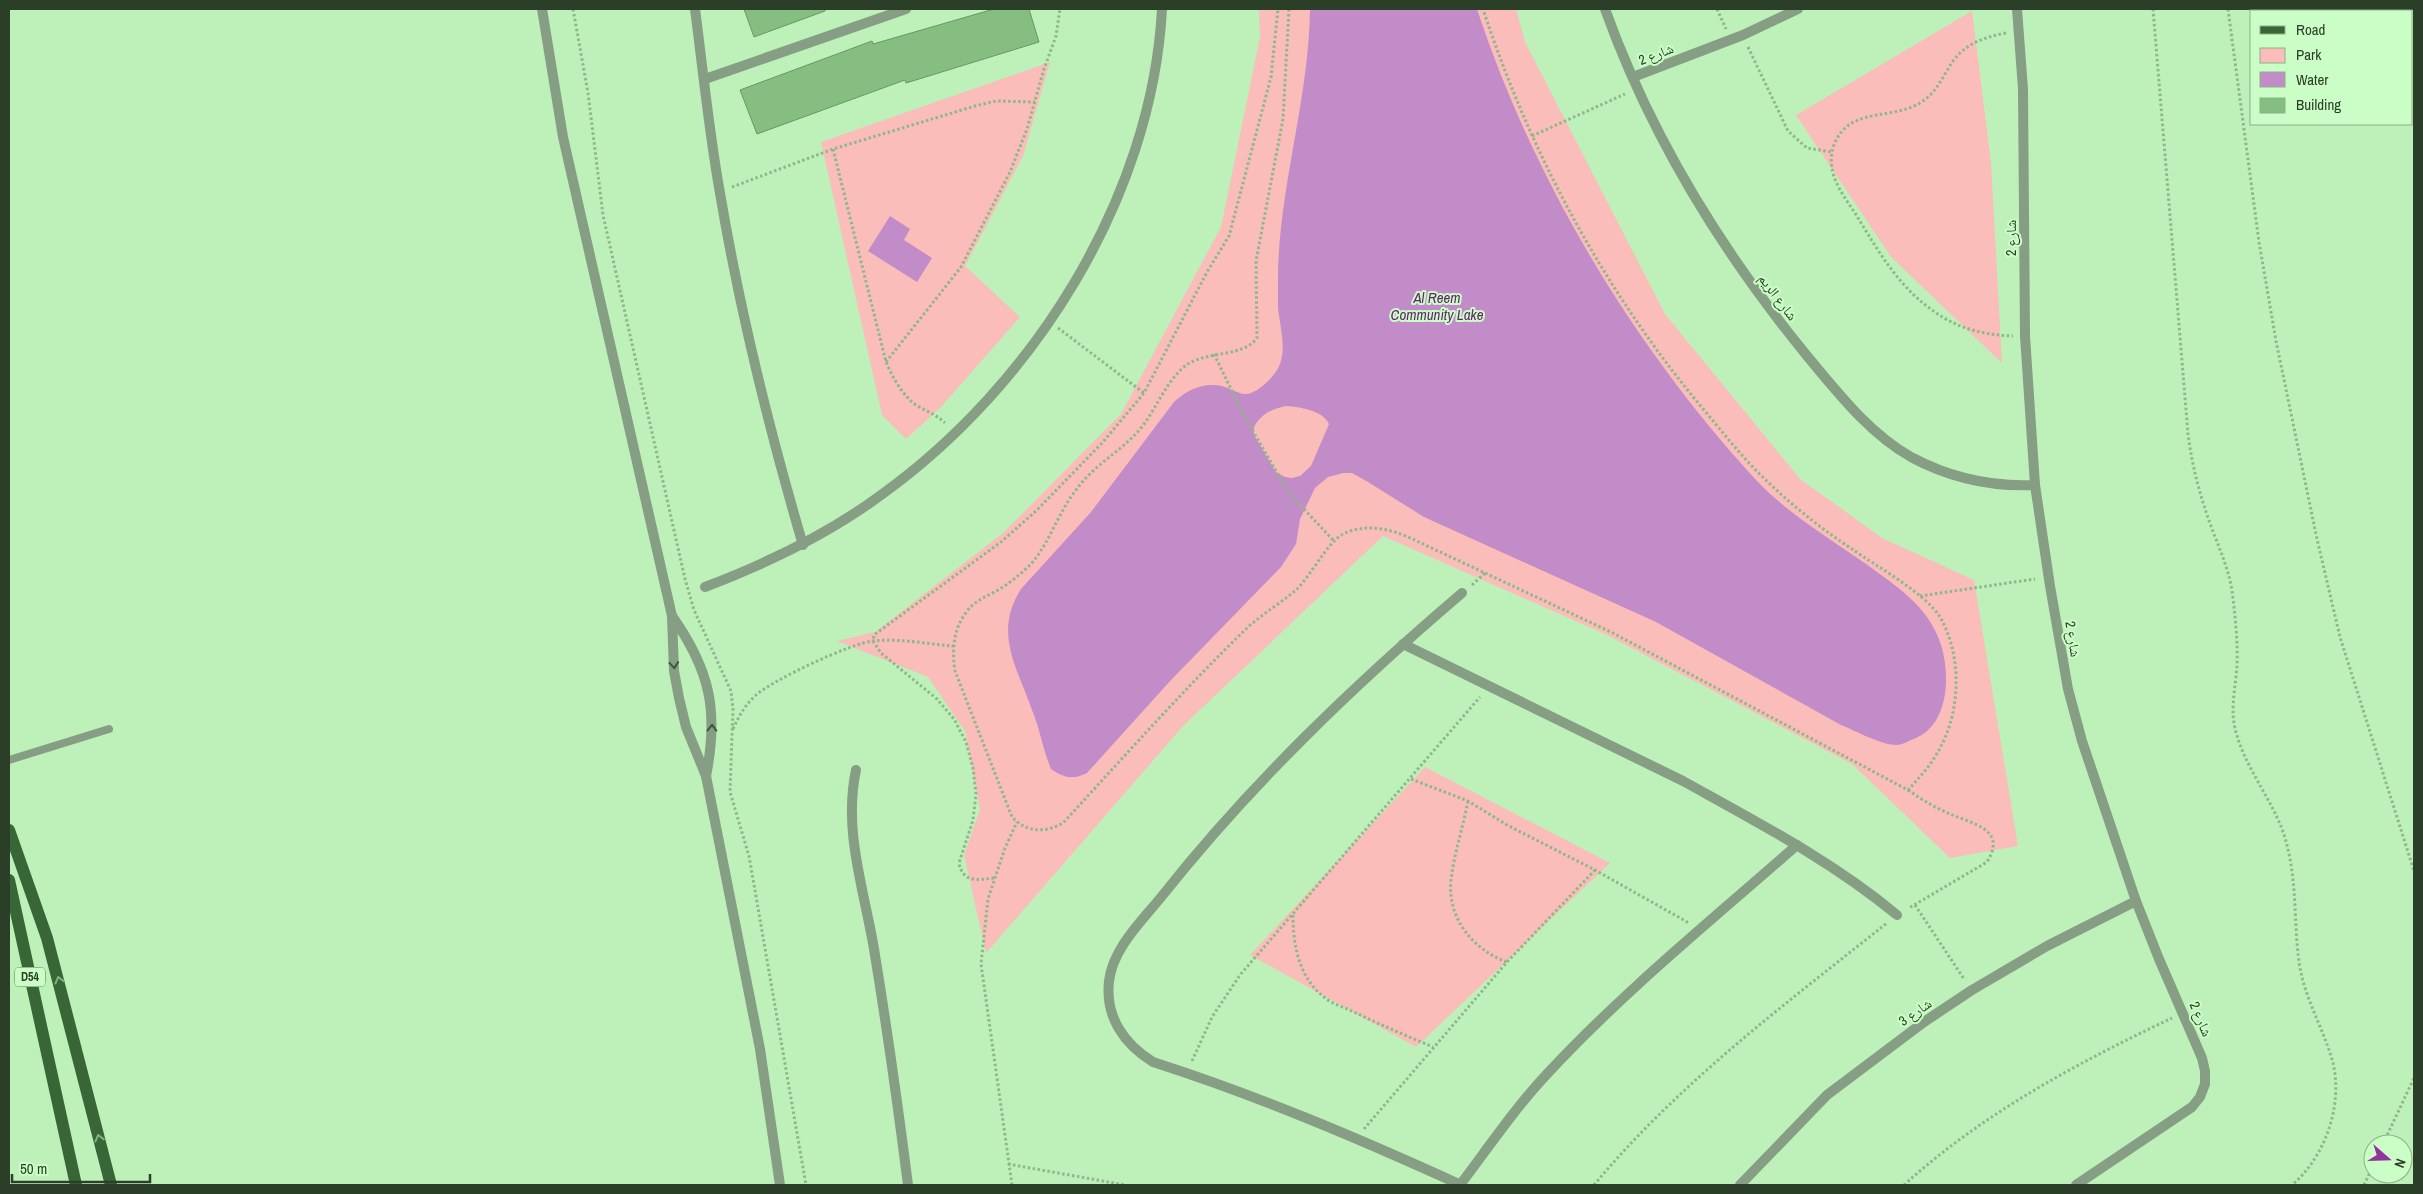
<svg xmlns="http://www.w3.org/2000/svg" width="2423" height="1194" viewBox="0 0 2423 1194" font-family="'Archivo Narrow','Noto Naskh Arabic',sans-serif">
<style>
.green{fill:#fabdba}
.water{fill:#c28cc9;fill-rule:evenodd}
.building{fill:#85be80;stroke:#689865}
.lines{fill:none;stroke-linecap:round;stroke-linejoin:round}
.path{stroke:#8eb78a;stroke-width:3;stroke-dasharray:2.5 2.5;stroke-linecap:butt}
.lane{stroke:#869e83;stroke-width:8}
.street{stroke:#869e83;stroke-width:10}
.primary{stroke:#396636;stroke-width:12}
.oneway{stroke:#41563f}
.oneway2{stroke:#82b27e}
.labels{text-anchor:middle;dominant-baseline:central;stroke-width:4;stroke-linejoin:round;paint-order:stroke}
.shield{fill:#cbfec6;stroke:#5a7857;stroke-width:1}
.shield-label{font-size:12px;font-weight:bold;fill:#2a3e28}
.street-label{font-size:14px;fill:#2a3e28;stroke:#cbfec6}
.water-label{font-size:15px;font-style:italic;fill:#64236d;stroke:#cbfec6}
</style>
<rect width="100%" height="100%" fill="#bef1b9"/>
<g class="green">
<path d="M1259,9H1516L1525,42L1665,314L1800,479L1882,538L1974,580L2018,846L1950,858L1852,764L1605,634L1383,536L1183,726L986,953L964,855L980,809L965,731L928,677L837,641L875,632L1003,533L1121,414L1221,227L1260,37Z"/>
<path d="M1972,11L1991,163L2002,363L1891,257L1796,115Z"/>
<path d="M1050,62L1023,156L965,266L1020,317L941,407L906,439L882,415L821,142Z"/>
<path d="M1425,767L1610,863L1416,1047L1250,955Z"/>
</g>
<g class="water">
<path d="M1310,9H1477C1534,181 1633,346 1756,480C1787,513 1829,538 1866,564C1896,586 1927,605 1940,642C1951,673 1950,728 1911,740C1907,742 1901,745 1897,745C1881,745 1856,731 1841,725L1656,622L1424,517L1368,482L1352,473H1343L1328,477L1315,488L1300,519L1296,544L1281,567L1171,680L1087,773C1073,780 1064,778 1051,769C1043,750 1040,729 1032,710C1017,667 993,633 1021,589L1091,512L1174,402C1188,389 1204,382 1222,386C1229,388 1237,393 1244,394C1255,395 1269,381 1275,373C1289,354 1280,329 1278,307C1278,297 1278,286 1278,276C1279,187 1309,99 1310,9ZM1286,406C1299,407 1323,410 1329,424L1311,466L1300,476L1292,478L1285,477L1276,472L1254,435V427C1261,414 1272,409 1286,406Z"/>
<path d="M890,216L910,229L904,240L932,258L917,282L868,251Z"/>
</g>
<g class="building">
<path d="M744,9H825V11L754,37Z"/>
<path d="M994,9H1029L1039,42L906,83L905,80L757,134L740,90L872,41L873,44Z"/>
</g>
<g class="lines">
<g class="path">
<path d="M573,9L588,93L603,215L685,579L694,610L731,691L733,709L730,792L749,856L806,1185"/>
<path d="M1289,9L1283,119L1256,261L1257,338C1243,358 1206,350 1185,366C1166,382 1158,405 1144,424C1126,449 1095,463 1076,490C1058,513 1050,542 1031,564C1022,573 1010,583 998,590C986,597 973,601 965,614C953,631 952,651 955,671L1012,817C1027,833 1045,833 1063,823C1123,758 1182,691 1246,629C1262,614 1281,603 1297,589C1312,574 1327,543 1343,534C1364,524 1386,528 1406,536L1611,632L1908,790C1920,777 1932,764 1940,748C1961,710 1962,655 1940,617C1925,593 1876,566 1852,549C1822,529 1795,508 1769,483C1745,461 1725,435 1704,410C1605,292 1531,155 1483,9"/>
<path d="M1717,9L1726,29"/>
<path d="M2153,9L2188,434C2192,466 2200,496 2211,526C2219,548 2228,567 2232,590C2235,615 2238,640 2237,665C2236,685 2230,708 2235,728C2243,764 2269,795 2282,829C2298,873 2293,916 2299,962C2304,998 2324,1029 2333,1063C2343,1106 2325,1157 2292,1185"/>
<path d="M2228,9L2259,242L2276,341L2317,539L2340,637L2414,871"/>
<path d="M2006,33C1981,38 1961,45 1948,69C1942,79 1937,89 1928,97C1899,123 1855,104 1836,140C1831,150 1830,163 1833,173C1837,188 1847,201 1855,213C1877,249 1897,285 1932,310C1956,328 1983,335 2013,336"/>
<path d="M1748,47L1788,131L1807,148L1832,152"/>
<path d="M1532,136L1625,94"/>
<path d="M833,149L886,362C892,376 900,391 912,402C922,410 935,413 945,423"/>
<path d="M732,187L833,149L975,106L996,101L1035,102"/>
<path d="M1058,328L1144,393"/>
<path d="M1214,354L1242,412L1288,492L1333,540"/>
<path d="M886,362L961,267L1010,172L1027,129L1044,69L1056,36L1060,9"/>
<path d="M1472,585L1485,573"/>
<path d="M1920,596L2035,579"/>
<path d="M733,729C739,716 745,705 756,695C773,680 851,643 873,641C899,638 927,644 953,646"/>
<path d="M1411,779L1468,801L1507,825L1595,870L1689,923"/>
<path d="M1908,790C1921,799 1934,807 1948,813C1971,824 2008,828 1987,862L1909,908"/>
<path d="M1468,801C1463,827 1454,854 1451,880C1447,918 1473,950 1507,962"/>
<path d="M994,878C977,880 963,883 959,863L973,820L976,794L973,768L966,742L954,719L937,699L881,653L873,641L874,635L1001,542L1036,511L1103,442L1144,393L1207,272L1229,236L1271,77L1278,9"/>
<path d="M1915,905L1964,979"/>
<path d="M1293,915C1293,948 1300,983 1331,1002C1339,1006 1348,1009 1356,1013C1381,1025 1407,1036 1433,1047"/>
<path d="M1192,1061L1212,1017L1240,975L1480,697"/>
<path d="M1364,1129L1507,962L1595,870"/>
<path d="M2383,1144L2414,1078"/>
<path d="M1008,1164L1125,1185"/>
<path d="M1012,1185L981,964L988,899L1005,848L1017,822"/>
<path d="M1594,1185C1678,1084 1784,1005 1887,923"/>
<path d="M1904,1185C1982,1114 2077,1063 2172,1018"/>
<path d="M2364,1185L2373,1166"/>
</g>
<path class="lane" d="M9,760L109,729"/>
<g class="street">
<path d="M542,9L563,137L672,616L674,671L679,698L686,727L706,776L760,1049L780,1185"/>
<path d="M695,9C703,70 709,132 720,193C740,312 769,429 803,545"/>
<path d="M1605,9C1651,137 1722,252 1808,357C1839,394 1869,433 1911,457C1950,478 1991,487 2035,485"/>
<path d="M2017,9L2023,89L2025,336L2035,485L2050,586L2068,689L2082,741L2136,901L2159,959L2202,1058L2205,1071V1084L2200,1097L2192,1107L2076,1185"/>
<path d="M1633,77L1743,35L1798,9"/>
<path d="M705,79L906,9"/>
<path d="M705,587C768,563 827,535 881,495C1033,386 1152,198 1162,9"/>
<path d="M672,616C710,670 719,711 706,776"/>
<path d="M1403,644L1683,781C1757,822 1832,861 1897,915"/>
<path d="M856,770C843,831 864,889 874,949C887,1028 898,1106 908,1185"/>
<path d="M1460,1185C1488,1148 1515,1108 1547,1074C1624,991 1712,920 1797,845"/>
<path d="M1461,1185C1360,1139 1259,1096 1153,1062C1124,1044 1105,1017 1109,981C1113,948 1142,921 1162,896C1251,784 1353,686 1462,593"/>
<path d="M1740,1185L1827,1095L1924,1022L1972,990L2047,946L2136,901"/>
</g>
<g class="primary">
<path d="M9,830L47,938L111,1185"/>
<path d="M9,880L76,1185"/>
</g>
</g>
<defs><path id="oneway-chevron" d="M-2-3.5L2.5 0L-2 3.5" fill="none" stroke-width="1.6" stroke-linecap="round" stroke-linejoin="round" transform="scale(1.25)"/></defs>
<g class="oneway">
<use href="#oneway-chevron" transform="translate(674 665) rotate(85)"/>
<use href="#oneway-chevron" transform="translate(712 728) rotate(-89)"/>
</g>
<g class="oneway2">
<use href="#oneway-chevron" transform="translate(59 980) rotate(-105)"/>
<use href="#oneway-chevron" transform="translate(99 1138) rotate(-104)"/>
</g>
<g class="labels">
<rect class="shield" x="15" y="967.5" width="30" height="19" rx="4"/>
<g class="shield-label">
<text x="30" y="977">D54</text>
</g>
<g class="street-label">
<text transform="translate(1656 54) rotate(-21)">شارع 2</text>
<text transform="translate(2011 238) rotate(-90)">شارع 2</text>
<text transform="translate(1778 297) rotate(53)">شارع الريم</text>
<text transform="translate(2073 639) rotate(81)">شارع 2</text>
<text transform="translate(1915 1012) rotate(-35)">شارع 3</text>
<text transform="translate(2201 1019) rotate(67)">شارع 2</text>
</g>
<g class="water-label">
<text x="1437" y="297">Al Reem<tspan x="1437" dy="17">Community Lake</tspan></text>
</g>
</g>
<rect width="2423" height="1194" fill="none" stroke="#2a3e28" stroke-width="20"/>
<rect x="2250" y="10" width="162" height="115" fill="#cbfec6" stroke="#8bb187"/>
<rect x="2260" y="26" width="25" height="8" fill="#396636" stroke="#8bb187"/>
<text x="2296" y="35" font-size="15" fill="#2a3e28">Road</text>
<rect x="2260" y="48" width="25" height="15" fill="#fabdba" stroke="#8bb187"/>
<text x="2296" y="60" font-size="15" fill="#2a3e28">Park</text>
<rect x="2260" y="72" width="25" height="15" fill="#c28cc9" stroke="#8bb187"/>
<text x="2296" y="85" font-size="15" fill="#2a3e28">Water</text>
<rect x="2260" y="98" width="25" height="15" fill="#85be80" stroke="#8bb187"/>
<text x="2296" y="110" font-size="15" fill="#2a3e28">Building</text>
<g transform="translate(2388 1159) rotate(110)"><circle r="24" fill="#cbfec6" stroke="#8bb187"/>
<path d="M0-4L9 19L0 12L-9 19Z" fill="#91349e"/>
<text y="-8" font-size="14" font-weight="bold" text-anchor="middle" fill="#2a3e28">N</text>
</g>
<path d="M12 1174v8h138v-8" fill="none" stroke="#2a3e28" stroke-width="2.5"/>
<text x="20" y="1174" font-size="15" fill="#2a3e28" stroke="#cbfec6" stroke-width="4" paint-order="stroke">50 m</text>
</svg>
